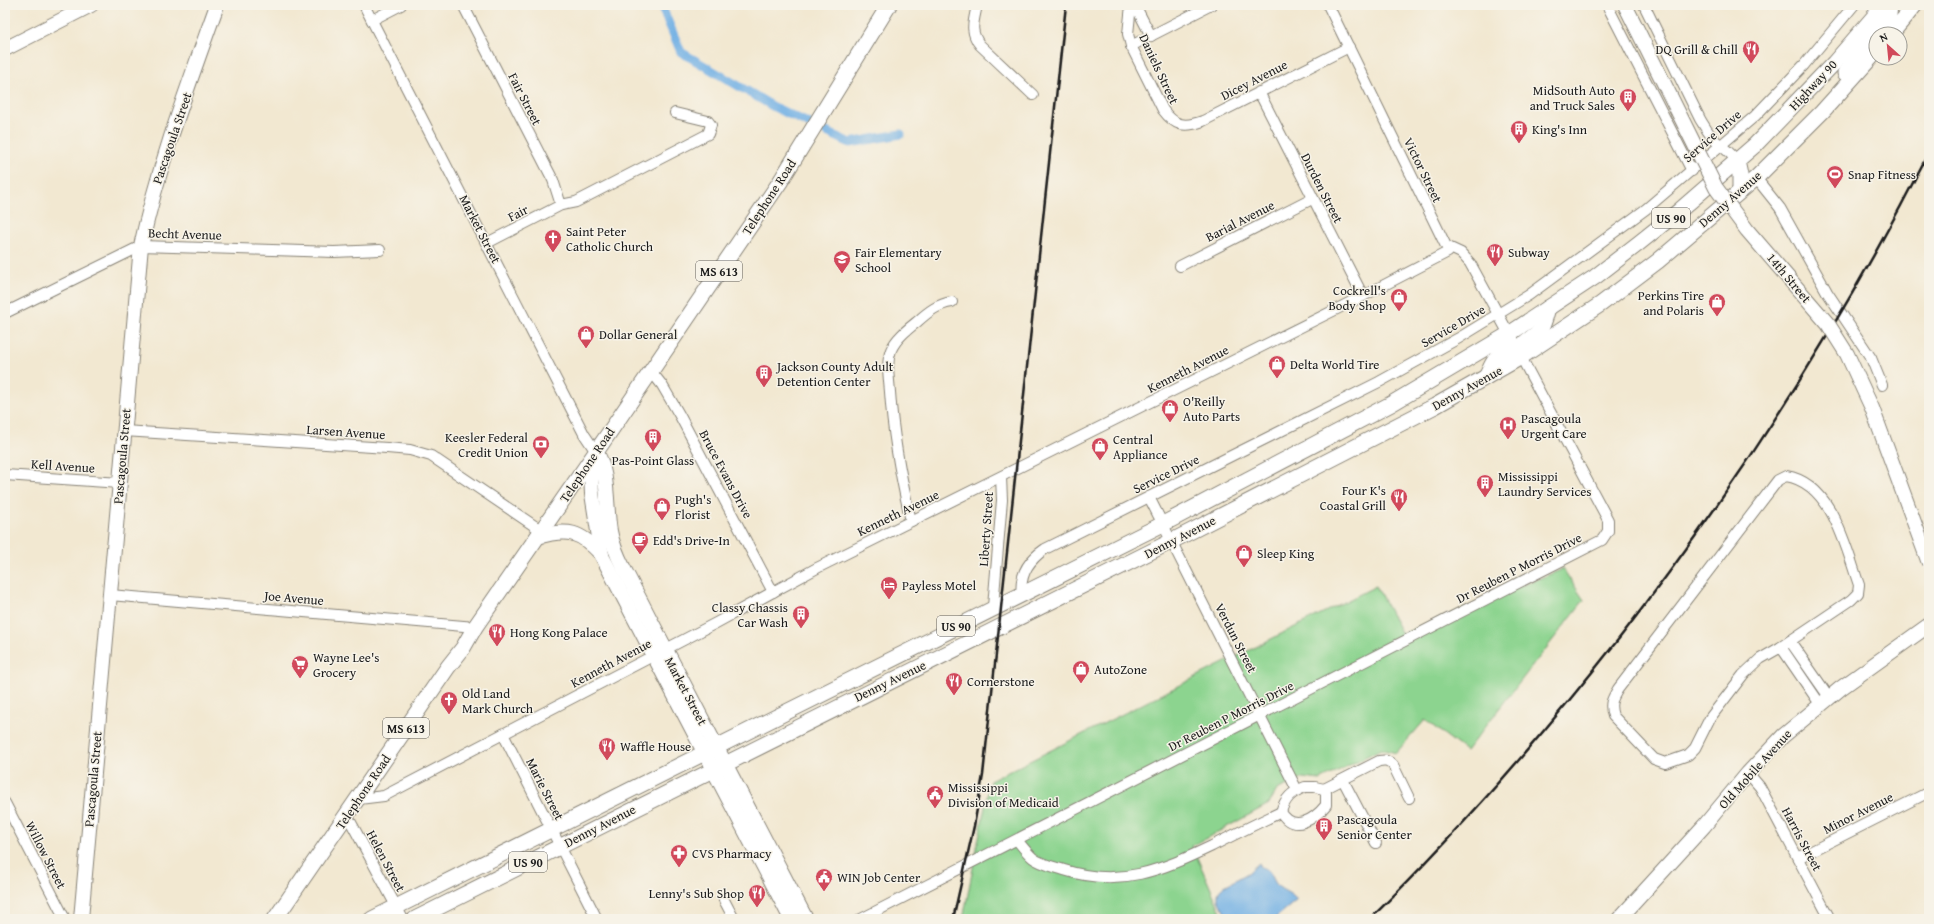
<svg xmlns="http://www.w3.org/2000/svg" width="1934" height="924" viewBox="0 0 1934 924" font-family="'Gentium Book Plus',serif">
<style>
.green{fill:#8cd48f;stroke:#547856}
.water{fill:#72b0e4;stroke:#476680}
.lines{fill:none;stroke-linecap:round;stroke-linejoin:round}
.canal{stroke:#72b0e4;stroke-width:9}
.street-casing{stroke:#878276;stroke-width:12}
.secondary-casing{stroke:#878276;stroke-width:16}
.primary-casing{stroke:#878276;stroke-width:17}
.street{stroke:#fff;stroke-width:10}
.secondary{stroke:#fff;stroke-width:14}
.primary{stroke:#fff;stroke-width:15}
.rail{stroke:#1c1c1c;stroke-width:2.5}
.secondary-bridge-casing{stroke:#878276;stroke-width:16;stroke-linecap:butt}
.secondary-bridge{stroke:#fff;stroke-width:14}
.labels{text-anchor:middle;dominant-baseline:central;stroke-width:3;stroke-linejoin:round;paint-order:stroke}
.shield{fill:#f7f3e8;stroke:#5e5c59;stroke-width:1}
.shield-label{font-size:12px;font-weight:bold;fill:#1c1c1c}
.poi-label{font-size:13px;fill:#1c1c1c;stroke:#f7f3e8;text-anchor:start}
.street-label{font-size:13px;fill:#1c1c1c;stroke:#f7f3e8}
</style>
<rect width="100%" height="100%" fill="#f7f3e8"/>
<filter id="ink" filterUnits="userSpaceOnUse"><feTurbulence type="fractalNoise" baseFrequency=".025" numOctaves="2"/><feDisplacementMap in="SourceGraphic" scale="8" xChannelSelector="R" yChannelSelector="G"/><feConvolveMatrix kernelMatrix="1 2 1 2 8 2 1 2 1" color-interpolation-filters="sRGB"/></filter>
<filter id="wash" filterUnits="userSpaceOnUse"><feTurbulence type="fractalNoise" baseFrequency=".012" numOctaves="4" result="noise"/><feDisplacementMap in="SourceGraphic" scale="16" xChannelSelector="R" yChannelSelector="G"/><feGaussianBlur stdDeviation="0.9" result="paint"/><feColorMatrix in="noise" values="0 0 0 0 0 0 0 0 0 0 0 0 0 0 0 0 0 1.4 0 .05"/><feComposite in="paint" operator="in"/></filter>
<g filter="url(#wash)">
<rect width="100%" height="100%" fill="#f2e8d1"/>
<path class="green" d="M1563,569L1584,600L1466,751L1425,720L1396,753L1381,749L1320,780L1303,778L1277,790L1269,804L1192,846L1224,919H963L990,781L1376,586L1402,634Z"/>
<path class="water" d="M1259,863L1261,867C1273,869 1271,880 1279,887C1285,892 1290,892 1297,900L1274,919H1228L1218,900V894L1221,888L1248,873Z"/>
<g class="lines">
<path class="canal" d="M661,5L681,52L774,107L850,143L901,134"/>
</g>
</g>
<g filter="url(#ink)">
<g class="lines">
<g class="street-casing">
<g id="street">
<path d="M364,5L584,434L596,452"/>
<path d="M463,5L553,180L561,205"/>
<path d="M977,5C974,21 969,31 980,45L1033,95"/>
<path d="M1131,5L1128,34L1131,46L1163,110C1175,126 1184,128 1203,121L1349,47"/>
<path d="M1135,5L1151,36"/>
<path d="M1328,5L1446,246L1461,253L1470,263L1509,334"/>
<path d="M1607,5L1692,171"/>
<path d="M1644,5L1700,119C1705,127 1710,137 1718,143C1725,149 1731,153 1737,161"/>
<path d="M372,20L401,5"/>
<path d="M1131,46L1211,5"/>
<path d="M1259,92L1363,296"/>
<path d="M1756,178L1780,208L1827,292L1871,358L1882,385"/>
<path d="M487,243L561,205L576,202L708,134L711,125L708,121L675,113"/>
<path d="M1180,266L1312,199"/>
<path d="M5,313L141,246L334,252L380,250"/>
<path d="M651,371L662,385L680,416L773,592"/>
<path d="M124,431L387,448L410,450L431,456L542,531"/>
<path d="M5,475L120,483"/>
<path d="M1786,476C1832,483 1846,548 1859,585L1858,593L1851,600L1781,647L1760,659L1743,675L1710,718L1695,748L1688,755L1665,763L1654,759L1613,716C1609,704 1612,699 1618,689L1778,480Z"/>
<path d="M1149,497L1297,790"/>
<path d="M911,521C901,479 893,436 890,392C889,378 886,363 891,350C896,338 908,329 918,321C928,312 938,304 952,302"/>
<path d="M1022,594C1019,574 1029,560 1045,549L1379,382L1459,338L1529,295L1646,209L1755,116L1804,65L1854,5"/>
<path d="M110,595L475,627"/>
<path d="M993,607L1002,500L1001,477"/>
<path d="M1790,641L1829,697"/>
<path d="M1781,647L1820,704"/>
<path d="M503,734L597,919"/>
<path d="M1748,773L1760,787L1830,919"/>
<path d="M1343,780L1376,843"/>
<path d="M1305,787H1315L1324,789L1326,793V805C1314,820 1293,833 1281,812C1285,798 1292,792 1305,787Z"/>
<path d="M1324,789L1379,761C1385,760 1388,760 1393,765L1409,798"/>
<path d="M359,799L384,796L716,623L817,568L1363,296L1448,252L1450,249"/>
<path d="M5,803L65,919"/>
<path d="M347,815L403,919"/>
<path d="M1017,840C1022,846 1027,853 1033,858C1040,864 1055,867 1064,870C1120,888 1162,870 1212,846C1235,834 1258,823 1281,812"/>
<path d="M1798,858L1929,792"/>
<path d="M724,900L734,919"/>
<path d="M861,919L1602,540L1608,531V520L1521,357"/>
</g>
</g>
<g class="secondary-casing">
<g id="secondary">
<path d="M5,49L91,5"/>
<path d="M596,452C609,469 606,511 610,531C612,544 618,557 624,569L806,919"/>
<path d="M596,453L591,474L592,494L602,556L791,919"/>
<path d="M537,537C568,528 580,531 602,555"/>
<path d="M81,919L141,246C159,163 189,84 217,5"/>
<path d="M1619,919L1704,826L1748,773L1783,736L1841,688L1929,625"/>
</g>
</g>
<g class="primary-casing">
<g id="primary">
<path d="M1891,34L1915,5"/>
<path d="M1845,73L1885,22L1889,15L1890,5"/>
<path d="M1737,161L1740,175V191"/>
<path d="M1521,357C1518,340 1532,340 1540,330C1544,325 1546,314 1548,308"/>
<path d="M1486,377C1489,372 1491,365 1495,360C1503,350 1516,351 1509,334"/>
<path d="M275,919L448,667L463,648L475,627L596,452L780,182L889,5"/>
<path d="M372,919L1163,524L1391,404L1509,334L1595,277L1639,243L1679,211L1755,145L1834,63L1884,5"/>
<path d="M415,919L1172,541L1435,406L1521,357L1601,304L1658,261L1756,178L1822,112L1876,52"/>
</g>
</g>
<use href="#street" class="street"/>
<use href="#secondary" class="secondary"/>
<use href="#primary" class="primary"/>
<g class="rail">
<path d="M953,919L974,826L983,775L1066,5"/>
<path d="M1370,919C1460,831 1543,735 1621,636C1738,485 1842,323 1929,152"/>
</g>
<g class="secondary-bridge-casing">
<path id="secondary-bridge" d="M1625,5L1716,188L1747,230L1828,324L1847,354L1872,408L1929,563"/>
</g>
<use href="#secondary-bridge" class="secondary-bridge"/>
</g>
</g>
<defs>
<g id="restaurant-pin" transform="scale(0.9)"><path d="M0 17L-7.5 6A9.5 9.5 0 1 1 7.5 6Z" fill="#d1495b" stroke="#f7f3e8"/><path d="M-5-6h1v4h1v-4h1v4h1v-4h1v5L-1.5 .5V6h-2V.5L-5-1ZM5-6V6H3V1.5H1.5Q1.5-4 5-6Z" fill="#fff"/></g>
<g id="building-pin" transform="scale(0.9)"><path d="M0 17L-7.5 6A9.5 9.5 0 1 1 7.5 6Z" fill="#d1495b" stroke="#f7f3e8"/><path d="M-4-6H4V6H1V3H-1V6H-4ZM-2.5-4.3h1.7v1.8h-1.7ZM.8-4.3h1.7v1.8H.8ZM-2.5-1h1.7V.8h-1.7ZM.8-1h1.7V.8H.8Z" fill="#fff"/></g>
<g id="stadium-pin" transform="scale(0.9)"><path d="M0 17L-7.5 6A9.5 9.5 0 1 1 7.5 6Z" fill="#d1495b" stroke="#f7f3e8"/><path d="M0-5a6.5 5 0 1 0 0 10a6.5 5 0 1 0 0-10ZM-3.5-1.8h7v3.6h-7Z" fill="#fff"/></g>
<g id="church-pin" transform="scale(0.9)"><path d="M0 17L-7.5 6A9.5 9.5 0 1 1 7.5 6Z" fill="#d1495b" stroke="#f7f3e8"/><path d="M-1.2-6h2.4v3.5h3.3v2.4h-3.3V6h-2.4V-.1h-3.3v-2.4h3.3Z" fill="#fff"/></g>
<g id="school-pin" transform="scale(0.9)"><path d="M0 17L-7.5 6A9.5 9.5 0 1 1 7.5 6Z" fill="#d1495b" stroke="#f7f3e8"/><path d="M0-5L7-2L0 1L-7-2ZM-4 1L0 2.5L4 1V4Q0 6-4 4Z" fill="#fff"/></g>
<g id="shop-pin" transform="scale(0.9)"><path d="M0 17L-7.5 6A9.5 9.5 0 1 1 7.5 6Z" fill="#d1495b" stroke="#f7f3e8"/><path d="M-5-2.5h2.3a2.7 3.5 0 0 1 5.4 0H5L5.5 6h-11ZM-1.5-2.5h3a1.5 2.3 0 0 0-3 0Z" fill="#fff"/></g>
<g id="hospital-pin" transform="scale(0.9)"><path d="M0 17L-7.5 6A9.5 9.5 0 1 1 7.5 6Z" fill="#d1495b" stroke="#f7f3e8"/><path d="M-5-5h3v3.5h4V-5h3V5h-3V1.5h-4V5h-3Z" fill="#fff"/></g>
<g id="bank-pin" transform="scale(0.9)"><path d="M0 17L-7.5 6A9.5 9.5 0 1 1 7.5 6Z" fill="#d1495b" stroke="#f7f3e8"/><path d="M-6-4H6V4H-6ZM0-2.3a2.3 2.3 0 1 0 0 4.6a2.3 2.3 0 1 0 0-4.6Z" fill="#fff"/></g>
<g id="cafe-pin" transform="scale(0.9)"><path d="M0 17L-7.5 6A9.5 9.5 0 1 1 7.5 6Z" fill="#d1495b" stroke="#f7f3e8"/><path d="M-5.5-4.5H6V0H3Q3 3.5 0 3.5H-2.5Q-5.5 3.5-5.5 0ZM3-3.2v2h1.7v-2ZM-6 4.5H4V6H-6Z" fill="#fff"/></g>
<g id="hotel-pin" transform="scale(0.9)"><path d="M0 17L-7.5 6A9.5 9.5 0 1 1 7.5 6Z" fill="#d1495b" stroke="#f7f3e8"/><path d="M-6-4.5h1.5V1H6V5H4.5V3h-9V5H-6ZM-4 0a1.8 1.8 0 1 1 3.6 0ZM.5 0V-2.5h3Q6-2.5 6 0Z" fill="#fff"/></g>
<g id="supermarket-pin" transform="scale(0.9)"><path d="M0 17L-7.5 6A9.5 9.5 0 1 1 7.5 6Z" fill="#d1495b" stroke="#f7f3e8"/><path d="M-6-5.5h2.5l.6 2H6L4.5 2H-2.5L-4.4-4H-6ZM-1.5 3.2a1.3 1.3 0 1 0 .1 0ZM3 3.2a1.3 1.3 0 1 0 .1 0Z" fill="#fff"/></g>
<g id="civic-pin" transform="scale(0.9)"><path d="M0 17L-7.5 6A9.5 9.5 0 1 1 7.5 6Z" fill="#d1495b" stroke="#f7f3e8"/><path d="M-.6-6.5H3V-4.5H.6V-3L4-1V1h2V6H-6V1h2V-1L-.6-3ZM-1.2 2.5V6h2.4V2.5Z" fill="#fff"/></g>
<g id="pharmacy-pin" transform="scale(0.9)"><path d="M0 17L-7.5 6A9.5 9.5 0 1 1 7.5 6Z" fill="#d1495b" stroke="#f7f3e8"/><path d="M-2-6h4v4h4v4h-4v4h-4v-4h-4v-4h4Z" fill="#fff"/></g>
</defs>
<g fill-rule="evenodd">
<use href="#restaurant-pin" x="1751" y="49"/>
<use href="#building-pin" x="1628" y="97"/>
<use href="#building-pin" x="1519" y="129"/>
<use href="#stadium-pin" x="1835" y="174"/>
<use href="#church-pin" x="553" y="238"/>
<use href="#restaurant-pin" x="1495" y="252"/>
<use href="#school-pin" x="842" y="259"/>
<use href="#shop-pin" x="1399" y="297"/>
<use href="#shop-pin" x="1717" y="302"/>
<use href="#shop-pin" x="586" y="334"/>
<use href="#shop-pin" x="1277" y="364"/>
<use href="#building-pin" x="764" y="373"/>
<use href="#shop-pin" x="1170" y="408"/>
<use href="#hospital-pin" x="1508" y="425"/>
<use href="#building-pin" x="653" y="437"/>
<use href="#bank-pin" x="541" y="444"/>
<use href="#shop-pin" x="1100" y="446"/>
<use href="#building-pin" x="1485" y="483"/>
<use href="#restaurant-pin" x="1399" y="497"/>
<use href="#shop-pin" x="662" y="506"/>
<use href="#cafe-pin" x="640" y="540"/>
<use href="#shop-pin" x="1244" y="553"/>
<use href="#hotel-pin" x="889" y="585"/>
<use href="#building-pin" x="801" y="614"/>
<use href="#restaurant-pin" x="497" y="632"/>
<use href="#supermarket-pin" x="300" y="664"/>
<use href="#shop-pin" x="1081" y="669"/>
<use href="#restaurant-pin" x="954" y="681"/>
<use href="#church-pin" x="449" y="700"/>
<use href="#restaurant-pin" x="607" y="746"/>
<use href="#civic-pin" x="935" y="794"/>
<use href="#building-pin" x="1324" y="826"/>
<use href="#pharmacy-pin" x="679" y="853"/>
<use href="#civic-pin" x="824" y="877"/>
<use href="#restaurant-pin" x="757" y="893"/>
</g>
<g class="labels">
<g class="shield">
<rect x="1652" y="208" width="38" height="20" rx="3"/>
<rect x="696" y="261" width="46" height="20" rx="3"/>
<rect x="937" y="616" width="38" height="20" rx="3"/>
<rect x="383" y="718" width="46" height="20" rx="3"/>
<rect x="509" y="852" width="38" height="20" rx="3"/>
</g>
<g class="shield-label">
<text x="1671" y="218">US 90</text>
<text x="719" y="271">MS 613</text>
<text x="956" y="626">US 90</text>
<text x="406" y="728">MS 613</text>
<text x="528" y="862">US 90</text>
</g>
<g class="poi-label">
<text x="1738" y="49" text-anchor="end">DQ Grill &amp; Chill</text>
<text x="1615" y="90" text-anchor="end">MidSouth Auto<tspan x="1615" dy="15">and Truck Sales</tspan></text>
<text x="1532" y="129">King's Inn</text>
<text x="1848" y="174">Snap Fitness</text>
<text x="566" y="231">Saint Peter<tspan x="566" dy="15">Catholic Church</tspan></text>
<text x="855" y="252">Fair Elementary<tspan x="855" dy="15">School</tspan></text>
<text x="1508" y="252">Subway</text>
<text x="1386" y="290" text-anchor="end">Cockrell's<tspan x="1386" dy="15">Body Shop</tspan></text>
<text x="1704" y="295" text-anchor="end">Perkins Tire<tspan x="1704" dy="15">and Polaris</tspan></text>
<text x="599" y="334">Dollar General</text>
<text x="1290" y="364">Delta World Tire</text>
<text x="777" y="366">Jackson County Adult<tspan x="777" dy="15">Detention Center</tspan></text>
<text x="1183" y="401">O'Reilly<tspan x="1183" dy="15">Auto Parts</tspan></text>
<text x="1521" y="418">Pascagoula<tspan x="1521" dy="15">Urgent Care</tspan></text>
<text x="528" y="437" text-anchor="end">Keesler Federal<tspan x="528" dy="15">Credit Union</tspan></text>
<text x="1113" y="439">Central<tspan x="1113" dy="15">Appliance</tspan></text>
<text x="653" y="460" text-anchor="middle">Pas-Point Glass</text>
<text x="1498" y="476">Mississippi<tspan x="1498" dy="15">Laundry Services</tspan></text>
<text x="1386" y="490" text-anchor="end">Four K's<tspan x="1386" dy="15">Coastal Grill</tspan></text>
<text x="675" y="499">Pugh's<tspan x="675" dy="15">Florist</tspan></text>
<text x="653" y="540">Edd's Drive-In</text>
<text x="1257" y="553">Sleep King</text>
<text x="902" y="585">Payless Motel</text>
<text x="788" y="607" text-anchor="end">Classy Chassis<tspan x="788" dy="15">Car Wash</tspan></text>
<text x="510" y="632">Hong Kong Palace</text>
<text x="313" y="657">Wayne Lee's<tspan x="313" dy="15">Grocery</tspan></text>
<text x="1094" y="669">AutoZone</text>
<text x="967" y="681">Cornerstone</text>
<text x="462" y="693">Old Land<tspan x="462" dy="15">Mark Church</tspan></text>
<text x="620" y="746">Waffle House</text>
<text x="948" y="787">Mississippi<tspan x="948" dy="15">Division of Medicaid</tspan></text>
<text x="1337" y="819">Pascagoula<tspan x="1337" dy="15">Senior Center</tspan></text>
<text x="692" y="853">CVS Pharmacy</text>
<text x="837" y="877">WIN Job Center</text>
<text x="744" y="893" text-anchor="end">Lenny's Sub Shop</text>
</g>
<g class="street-label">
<text transform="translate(1159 69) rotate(65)">Daniels Street</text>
<text transform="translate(1254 80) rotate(-27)">Dicey Avenue</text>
<text transform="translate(1813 85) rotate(-47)">Highway 90</text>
<text transform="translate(525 99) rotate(63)">Fair Street</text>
<text transform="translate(1712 136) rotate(-41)">Service Drive</text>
<text transform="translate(172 138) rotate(-71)">Pascagoula Street</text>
<text transform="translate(1423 170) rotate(64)">Victor Street</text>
<text transform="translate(1322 188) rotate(63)">Durden Street</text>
<text transform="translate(769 197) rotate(-57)">Telephone Road</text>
<text transform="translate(1730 199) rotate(-41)">Denny Avenue</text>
<text transform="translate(518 213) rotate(-27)">Fair</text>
<text transform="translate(1240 221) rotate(-27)">Barial Avenue</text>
<text transform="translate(480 229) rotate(63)">Market Street</text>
<text transform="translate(185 234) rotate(2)">Becht Avenue</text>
<text transform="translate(1789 278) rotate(50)">14th Street</text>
<text transform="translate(1453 326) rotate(-30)">Service Drive</text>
<text transform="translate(1188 369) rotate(-27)">Kenneth Avenue</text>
<text transform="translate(1467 388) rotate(-29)">Denny Avenue</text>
<text transform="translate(346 432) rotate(4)">Larsen Avenue</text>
<text transform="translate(122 456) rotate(-85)">Pascagoula Street</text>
<text transform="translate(587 465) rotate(-56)">Telephone Road</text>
<text transform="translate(63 466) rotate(4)">Kell Avenue</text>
<text transform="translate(726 474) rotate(62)">Bruce Evans Drive</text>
<text transform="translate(1166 474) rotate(-26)">Service Drive</text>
<text transform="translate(898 513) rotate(-26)">Kenneth Avenue</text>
<text transform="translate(986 529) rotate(-86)">Liberty Street</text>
<text transform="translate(1180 537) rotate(-27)">Denny Avenue</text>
<text transform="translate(1519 568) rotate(-27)">Dr Reuben P Morris Drive</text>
<text transform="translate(294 598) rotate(5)">Joe Avenue</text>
<text transform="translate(1236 638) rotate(63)">Verdun Street</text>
<text transform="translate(611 663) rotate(-28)">Kenneth Avenue</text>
<text transform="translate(890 681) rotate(-26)">Denny Avenue</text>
<text transform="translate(686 691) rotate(62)">Market Street</text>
<text transform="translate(1231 716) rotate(-27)">Dr Reuben P Morris Drive</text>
<text transform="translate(1755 769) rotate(-48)">Old Mobile Avenue</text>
<text transform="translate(93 779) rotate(-85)">Pascagoula Street</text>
<text transform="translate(545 789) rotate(63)">Marie Street</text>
<text transform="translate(363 792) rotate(-56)">Telephone Road</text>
<text transform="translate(1858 813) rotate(-27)">Minor Avenue</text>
<text transform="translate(600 826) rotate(-27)">Denny Avenue</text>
<text transform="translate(1802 839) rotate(62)">Harris Street</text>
<text transform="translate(46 855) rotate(63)">Willow Street</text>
<text transform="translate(386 861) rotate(62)">Helen Street</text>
</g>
</g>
<rect width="1934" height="924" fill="none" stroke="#f7f3e8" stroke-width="20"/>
<g transform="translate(1888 46) rotate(333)"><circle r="19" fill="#f7f3e8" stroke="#9f9d96"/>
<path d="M0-3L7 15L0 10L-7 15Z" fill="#d1495b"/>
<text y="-6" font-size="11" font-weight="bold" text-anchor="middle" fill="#1c1c1c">N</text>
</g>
</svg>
